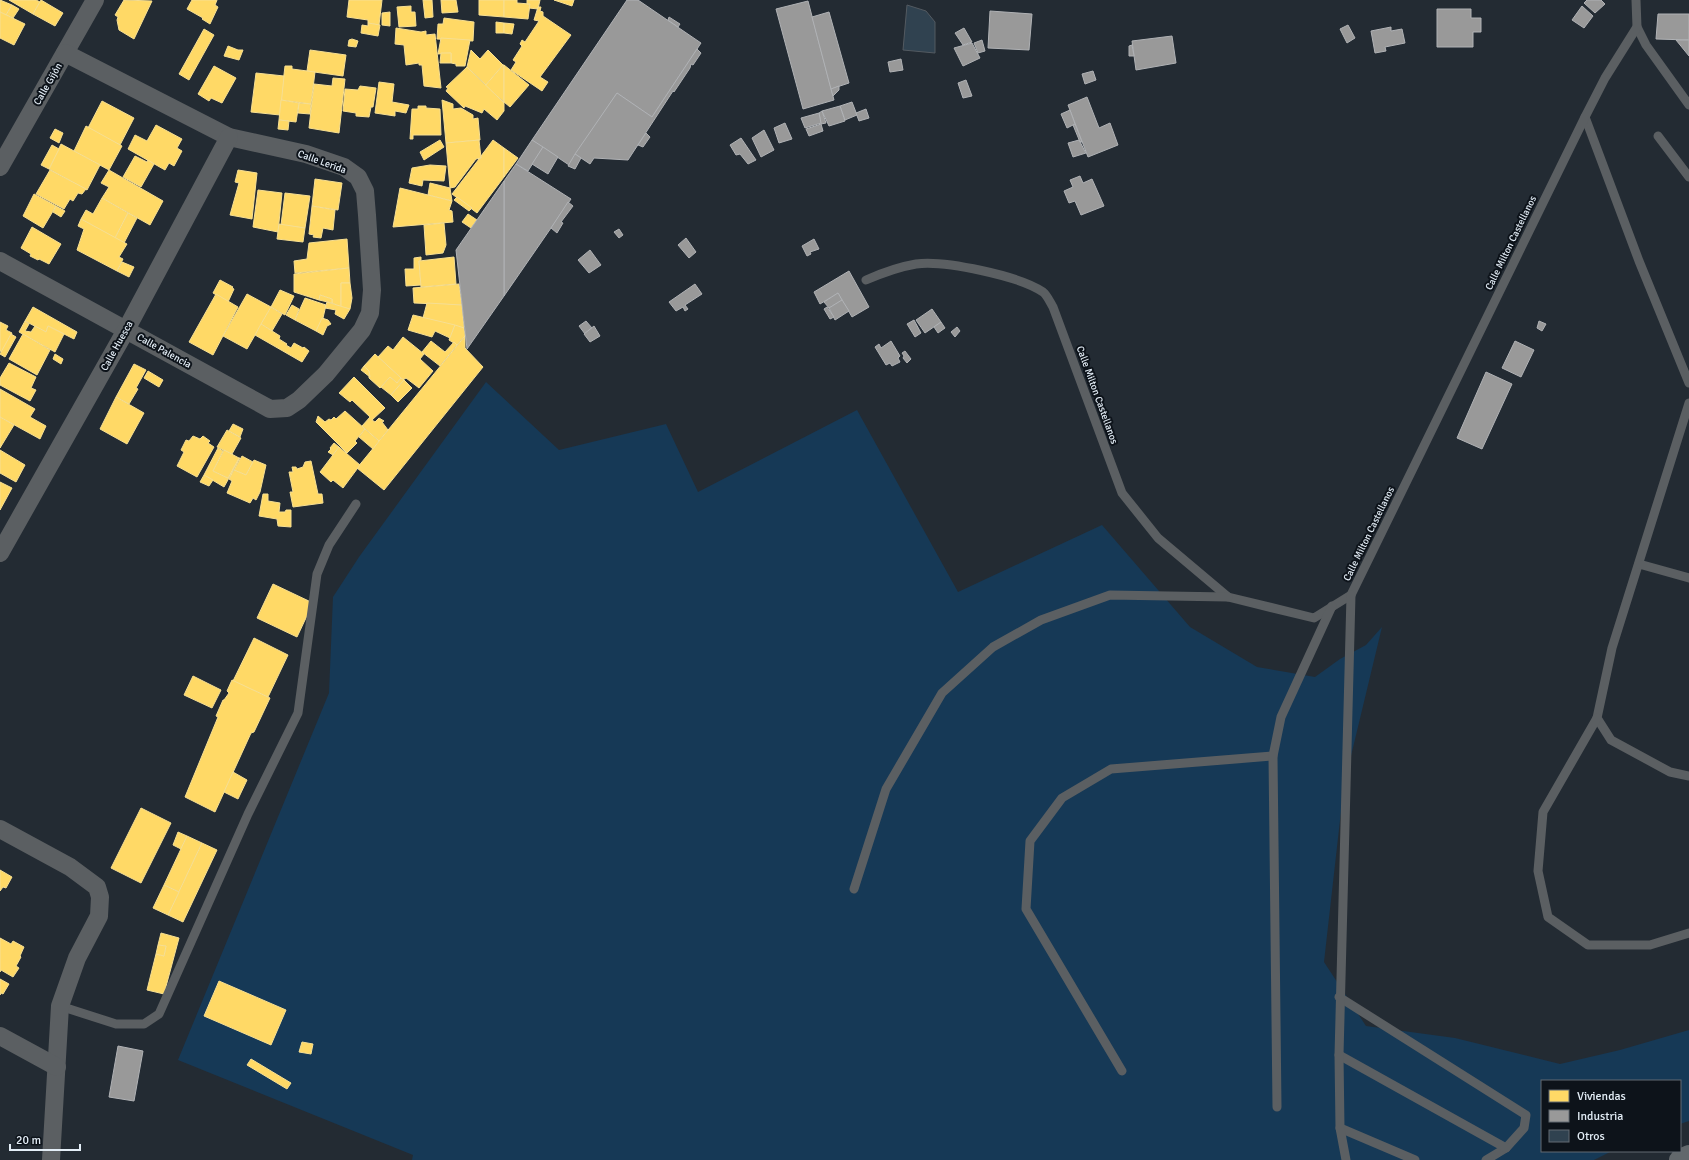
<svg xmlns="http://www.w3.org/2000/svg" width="1689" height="1160" viewBox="0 0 1689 1160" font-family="Signika,sans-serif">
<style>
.green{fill:#163956}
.homes{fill:#ffd966;stroke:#f7df92}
.industry{fill:#999;stroke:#b0b2b5}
.building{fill:#304250;stroke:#535a61}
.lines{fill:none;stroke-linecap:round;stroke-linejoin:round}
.service{stroke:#5b5f62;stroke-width:9}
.minor{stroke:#5b5f62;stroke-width:18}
.trunk{stroke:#62686c;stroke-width:22}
.labels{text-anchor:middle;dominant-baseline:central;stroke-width:4;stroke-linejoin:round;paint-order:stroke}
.street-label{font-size:10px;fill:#e4eef7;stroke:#0d131a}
</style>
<rect width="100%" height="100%" fill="#232b33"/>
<path class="green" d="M486,382L559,450L666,424L698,492L857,410L958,592L1102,525L1190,627L1257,667L1315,677L1340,659L1366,645L1382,627L1344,785L1324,962L1366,1026L1455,1038L1560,1064L1620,1050L1689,1030V1121L1680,1124V1081H1542V1151H1612L1594,1160H412L413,1155L178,1060L329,693L333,597L359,557Z"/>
<g class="homes">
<path d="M0,0L12,5L6,15L0,12Z"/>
<path d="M9,0H36L40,2L33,14Z"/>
<path d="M41,0L63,13L55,26L33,14Z"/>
<path d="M124,0L152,1L134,39L119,30L117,20L118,17L115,15Z"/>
<path d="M192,0H217L215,5L218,7L210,24L202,19L203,18L187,9Z"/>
<path d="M349,0H382L379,25L368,23V20L347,17Z"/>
<path d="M423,0H432L433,17L425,18Z"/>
<path d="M441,0H456L458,12L442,13Z"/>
<path d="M479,0H504V17L479,15Z"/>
<path d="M504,0H517V3L530,4L528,19L504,17Z"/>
<path d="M527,0H540L538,9L529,8L530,4H527Z"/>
<path d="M554,0H574L572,6Z"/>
<path d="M12,5L19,9L13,18L6,15Z"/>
<path d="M411,6V12H415L416,26L399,27L397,7Z"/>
<path d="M538,7H541L540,11L543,12V16L571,35L540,77L548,82L542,91L511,70L516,62L513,60L522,46L520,44L522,40L525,42L539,21L534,20Z"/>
<path d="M0,12L25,24L14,45L0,38Z"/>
<path d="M390,12V26L382,25V13Z"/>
<path d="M444,18L474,22L473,41L437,39L438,24H443Z"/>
<path d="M496,22L504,23V33H496Z"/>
<path d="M368,23L380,25L378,36L361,33L362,25L368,26Z"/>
<path d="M504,23L514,24L512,34L504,33Z"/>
<path d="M396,28L421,32L426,31V35L435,34L441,88L424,86L422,65H419V63L406,65L404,45L395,44Z"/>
<path d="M204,29L214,35L189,80L179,74Z"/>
<path d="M441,38L470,40L465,66H456V64L451,63V53L438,54Z"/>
<path d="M352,39L358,41L356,47L348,46L349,40Z"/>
<path d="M228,46L238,50H243L239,60L224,56Z"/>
<path d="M310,50L346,55L343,76L307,71Z"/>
<path d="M471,50L480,59L488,50L503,65L486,85L467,67Z"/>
<path d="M441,53H451V63H440Z"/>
<path d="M503,65H504V102L485,86Z"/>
<path d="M504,65L529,85L510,107L504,102Z"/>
<path d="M214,66L236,78L222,103L211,98L209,101L198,94Z"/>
<path d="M285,66H292V69L315,72L311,104L281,100Z"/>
<path d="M467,67L504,103V111L497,120L484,109L482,113L465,106L464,108L446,91L448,88L446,87Z"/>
<path d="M256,73L284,76L280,115L251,112Z"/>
<path d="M333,78L345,79L339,133L309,128L314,84L332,86Z"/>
<path d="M379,82L394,84L392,102L409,105L406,113L395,111V116L375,113Z"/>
<path d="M360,86L376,88L373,107H371L369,117L356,116V113L343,111L345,89L358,90Z"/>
<path d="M281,100L299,103L296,122L279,120Z"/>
<path d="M442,100L453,104V109L461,108L473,115V119L478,118L480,140L446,143Z"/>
<path d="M102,101L134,118L120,145L88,128Z"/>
<path d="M299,103L311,104L310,114L298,113Z"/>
<path d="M418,106H426V108L440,109L441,135H413V139H410L412,109H418Z"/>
<path d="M279,120L289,121L288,130L278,129Z"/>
<path d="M156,125L182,139L177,148L182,151L174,166L169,163L165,170L128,149L135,135L147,141Z"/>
<path d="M86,126L122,146L109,170L74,151Z"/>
<path d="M55,129L63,133L59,143L50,138Z"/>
<path d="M440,140L444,147L424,160L420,152Z"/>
<path d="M479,140L481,158L476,159L455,187L450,188L446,143Z"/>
<path d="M493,140L504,148V177L477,213L452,194L479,159L481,158V156Z"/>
<path d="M61,144L100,165L87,190L49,169Z"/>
<path d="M52,145L59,149L49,169L41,165Z"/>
<path d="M504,148L518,158L504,177Z"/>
<path d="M135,156L147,162L148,160L154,164L141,187L123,177Z"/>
<path d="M430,165L446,166L444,181L423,180L422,186L409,183L412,168Z"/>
<path d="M50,170L86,189L82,194L78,193L73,201L70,199L64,209L36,194Z"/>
<path d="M109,170L163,201L150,225L102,198L109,187L101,183Z"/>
<path d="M238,170L257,173L252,219L230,215L239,183L235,182Z"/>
<path d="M315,179L342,183L338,210L312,206Z"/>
<path d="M430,183L450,188L452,201L428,195Z"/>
<path d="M400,188L452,201L449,210L452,211L453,222L393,227Z"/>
<path d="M258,190L282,193L278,232L253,227Z"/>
<path d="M285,193L310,196L305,228L281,225Z"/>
<path d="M34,194L56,206L43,228L23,216Z"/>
<path d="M457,197L472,208L469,211L454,200Z"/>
<path d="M102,198L128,213L115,238L81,219L86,210L93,214Z"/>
<path d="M56,206L65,211L61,217L53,212Z"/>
<path d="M312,206L335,210L333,230L323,228L321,238L313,237L314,235L309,234Z"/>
<path d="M128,213L137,218L124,243L115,238Z"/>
<path d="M468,214L477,220L471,228L462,222Z"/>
<path d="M81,219L127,244L119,257L123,259L117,271L77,250L84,229L78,226Z"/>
<path d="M444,223L446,245L443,253L426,255L424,225Z"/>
<path d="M279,224L305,228L303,242L277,239Z"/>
<path d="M32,227L61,244L49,264L39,259L38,260L30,256L31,254L21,248Z"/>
<path d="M347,239L349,268L295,273L294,261L307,259L309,243Z"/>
<path d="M421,257V260L419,261L421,285L406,286L405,269H414V258Z"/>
<path d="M454,257L456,284L421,287L419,261Z"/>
<path d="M122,262L134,267L129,277L117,271Z"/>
<path d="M349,268L350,283H341V307L332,303V299L320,295L319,300L294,292V274Z"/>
<path d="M220,280L233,287L232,288L234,289L228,302L213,293Z"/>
<path d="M341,283H350L352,298L350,309L341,307Z"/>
<path d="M459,284L462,305L414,303L413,288Z"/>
<path d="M280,290L294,296L285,315L271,307Z"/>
<path d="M216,294L238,307L213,355L189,342Z"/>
<path d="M247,294L271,307L247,349L223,336Z"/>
<path d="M320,295L332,299V303L319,300Z"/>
<path d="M305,298L326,305L323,318L316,331L295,320Z"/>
<path d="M327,302L350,309L344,319L335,314L336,310L325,308Z"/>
<path d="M427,303L462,305L464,328L423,318Z"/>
<path d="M292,305L299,309L295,320L286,315Z"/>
<path d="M33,307L77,332L74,339L48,326L46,332L25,321Z"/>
<path d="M271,307L282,314L272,331L261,324Z"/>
<path d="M413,315L455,325L450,338L435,331L432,337L408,330Z"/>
<path d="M322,318L328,320L331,324L327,326L323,335L316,331Z"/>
<path d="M25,321L29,324L25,331L31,332L35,326L46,332L48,326L64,334L55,352L19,332Z"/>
<path d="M0,322L8,326L6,330L12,333L2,352L0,351Z"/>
<path d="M261,324L280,336L279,339L287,344L286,345L291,348L294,343L303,348L304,347L309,351L302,362L255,335Z"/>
<path d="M455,325L464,328L465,336L457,345L449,340Z"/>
<path d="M11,334L16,337L5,357L0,354Z"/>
<path d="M23,334L50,350L37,375L9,359Z"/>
<path d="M465,336V348L483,367L384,490L357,468Z"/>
<path d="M403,337L424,354L420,359L433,371L419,388L406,378L403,380L378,357L388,346L393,350Z"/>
<path d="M431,341L445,352L454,342L457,345L440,366L422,352Z"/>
<path d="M55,354L63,359L61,364L53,359Z"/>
<path d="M375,354L401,378L397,383L390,377L380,388L369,378V371L364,366Z"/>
<path d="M9,363L36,377L31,388L36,390L30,401L0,385V378Z"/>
<path d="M134,364L146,370L136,388L138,389L129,404L116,397Z"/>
<path d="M364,366L369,371L370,377L361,370Z"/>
<path d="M148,371L163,380L159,387L144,378Z"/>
<path d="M354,377L385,408L372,420L375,422L379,418L384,421L382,422L388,430L379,441L362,426L370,417L352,400L350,402L339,393Z"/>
<path d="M390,377L397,383L401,378L404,380L391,395L381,387Z"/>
<path d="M404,380L412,388L398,402L391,395Z"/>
<path d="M0,389L35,409L30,417L46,426L40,439L0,417Z"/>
<path d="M116,397L144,413L127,444L100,429Z"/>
<path d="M345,411L365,429L355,441L357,443L347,453L316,422L318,416L325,422L329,419L331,420L334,417L336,419Z"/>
<path d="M0,417L14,425L0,448Z"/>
<path d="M233,424L243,429L240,437L229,431Z"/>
<path d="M365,429L379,441L373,449L359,437Z"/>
<path d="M227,430L241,438L232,454L217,447Z"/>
<path d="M193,436L200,439L203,436L210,441L208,443L214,447L197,477L177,466L184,452L181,450L186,440L189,441Z"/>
<path d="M334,443L339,447L333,455L328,452L331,449L330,448Z"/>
<path d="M339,447L360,465L343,488L333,480L331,482L320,472Z"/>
<path d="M218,448L223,451L213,471L228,478L239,458H240L224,487L204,475Z"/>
<path d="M0,450L25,465L16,482L0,473Z"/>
<path d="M224,450L239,458L228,478L213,471Z"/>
<path d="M242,456L253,462L246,475L234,470Z"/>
<path d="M254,460L266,465L260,492L256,500L253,498L250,503L227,493L232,481L229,479L234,470L246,475Z"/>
<path d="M311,461L318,494H322L323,503L293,507L290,492H293L289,472H293L292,467H296L297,469L303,467L305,462Z"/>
<path d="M204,475L213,480L209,486L200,482Z"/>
<path d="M0,482L12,488L0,510Z"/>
<path d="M263,494H268V501L280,503L279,512H285L286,510H291V527L278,526L277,519L259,516Z"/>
<path d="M273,584L313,603L297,637L257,618Z"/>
<path d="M254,638L288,655L268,697L233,681Z"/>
<path d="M193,676L221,690L212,708L184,695Z"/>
<path d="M232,680L270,698L254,732L251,733L215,812L185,797L218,717L216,716L223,700H224L229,693L227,691Z"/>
<path d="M233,772L247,780L238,799L224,792Z"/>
<path d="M141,808L171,823L141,883L111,868Z"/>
<path d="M178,832L187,836L181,849L173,845Z"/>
<path d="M187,836L202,843L179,892L164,885Z"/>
<path d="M202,843L217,850L183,922L168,915Z"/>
<path d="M0,870L12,877L6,888L3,887L0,891Z"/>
<path d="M164,885L179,892L168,915L153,908Z"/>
<path d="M161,933L179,938L164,994L147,990L156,954L164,956L166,946L158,945Z"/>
<path d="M0,938L11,944L13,941L24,947L20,956L21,957L16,966L19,968L13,977L1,970L0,972Z"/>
<path d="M158,945L166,946L164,956L156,954Z"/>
<path d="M0,979L9,984L3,994L1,993L0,995Z"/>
<path d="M219,981L286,1010L271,1045L204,1016Z"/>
<path d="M302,1042L313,1044L311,1054L299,1052Z"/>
<path d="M251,1059L291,1083L287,1089L247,1065Z"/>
</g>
<g class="industry">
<path d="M627,0H638L701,43L652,117L617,93L569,165L532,140Z"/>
<path d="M1587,0H1601L1605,4L1595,13L1584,3Z"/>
<path d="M808,1L834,100L803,109L776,9Z"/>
<path d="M1582,6L1593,16L1584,28L1572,20Z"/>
<path d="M1437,9H1471V18H1481V32H1473V47H1437Z"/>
<path d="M990,11L1032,14L1029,50L988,48Z"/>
<path d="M829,12L849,83L831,89L812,17Z"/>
<path d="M1658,14H1689V40L1656,39Z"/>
<path d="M669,17L680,24L678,27L668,20Z"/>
<path d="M1348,25L1355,38L1347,43L1340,29Z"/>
<path d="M1391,27V31L1402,29L1405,43L1385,47L1386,51L1375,53L1371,31Z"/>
<path d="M964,28L972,42L963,45L955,33Z"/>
<path d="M1172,36L1176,63L1136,70L1132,41Z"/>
<path d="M982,40L985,51L978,53L974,43Z"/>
<path d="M1676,40H1689V56Z"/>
<path d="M972,43L980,58L963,66L954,48Z"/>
<path d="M1132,45L1134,56H1129V46Z"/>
<path d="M697,49L701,53L693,65L691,64L690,68L674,92L673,91L628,160L594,158L590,164L575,154L617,93L652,117Z"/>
<path d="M901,59L903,70L890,72L888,62Z"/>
<path d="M1093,71L1096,80L1085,84L1082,74Z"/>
<path d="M966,80L972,96L963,98L958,83Z"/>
<path d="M839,86V90L833,96L831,89Z"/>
<path d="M1087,97L1099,128L1110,123L1118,145L1088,157L1068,105Z"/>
<path d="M852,102L857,115L845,120L840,106Z"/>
<path d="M840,106L845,121L829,126L822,111Z"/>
<path d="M866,109L869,118L859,121L856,113Z"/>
<path d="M1070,110L1075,124L1067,128L1061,114Z"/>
<path d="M822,111L826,123L821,124L819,113Z"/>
<path d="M819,113L821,123L805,128L801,118Z"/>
<path d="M785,123L792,139L779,143L774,128Z"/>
<path d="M821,124L823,131L809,136L806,129Z"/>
<path d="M1075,124L1082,142H1080L1073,125Z"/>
<path d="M764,130L774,150L761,157L752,138Z"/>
<path d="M646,133L650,137L643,147L638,145Z"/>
<path d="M741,138L756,160L748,164L740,154L736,155L730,145Z"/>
<path d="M532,140L543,147L528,171L516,164Z"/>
<path d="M1079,140L1086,153L1073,157L1068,143Z"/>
<path d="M543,147L558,157L548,174L532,164Z"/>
<path d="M575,154L581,158L575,169L568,166Z"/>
<path d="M516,164L571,199L504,296V181Z"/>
<path d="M1080,176L1083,183L1092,179L1104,206L1081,215L1075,201L1069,203L1064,191L1073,187L1070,180Z"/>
<path d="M504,181V296L467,349L456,250Z"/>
<path d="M568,202L573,206L561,222L563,223L557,233L551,228Z"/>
<path d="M619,229L623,235L619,238L614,232Z"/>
<path d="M686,238L696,252L689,258L678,245Z"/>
<path d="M814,239L819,249L810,252L811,254L807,256L802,246Z"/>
<path d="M590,250L601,265L589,273L578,260Z"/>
<path d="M849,271L869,307L852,317L838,293L820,304L814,292Z"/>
<path d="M695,284L702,294L685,305L688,309L685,311L683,307L676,311L669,302Z"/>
<path d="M838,293L842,300L829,308L824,302Z"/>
<path d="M842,300L849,311L835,320L829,308Z"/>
<path d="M827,307L834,317L830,319L824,309Z"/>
<path d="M932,309L941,322L925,333L916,320Z"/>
<path d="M914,320L921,333L915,337L907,324Z"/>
<path d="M586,321L592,328L585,334L579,326Z"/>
<path d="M1539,321L1546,324L1542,331L1537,328Z"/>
<path d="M941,322L945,328L938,333L934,327Z"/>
<path d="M594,326L600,336L590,342L584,334Z"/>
<path d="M957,327L960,331L955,337L951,332Z"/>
<path d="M891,341L900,356L898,358L900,362L892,366L890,363L886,365L875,347L879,344L881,348Z"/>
<path d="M1515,341L1534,350L1521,377L1502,368Z"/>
<path d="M905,351L911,359L907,363L903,358L904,356L902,353Z"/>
<path d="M1486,372L1512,384L1482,449L1457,438Z"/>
<path d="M118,1046L143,1051L134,1101L109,1097Z"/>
</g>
<path class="building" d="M907,5L926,11L935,22V53L903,50Z"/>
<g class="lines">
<g class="service">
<path d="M1637,27L1646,45L1689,105"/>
<path d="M1585,117L1639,261L1689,383"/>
<path d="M1658,136L1689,177"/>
<path d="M866,280C882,273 898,267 916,264C944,260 1020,276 1043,292C1047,295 1050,302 1053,307L1122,493L1158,538L1228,597L1314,618L1351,595L1585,117L1605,78L1637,27L1636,0"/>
<path d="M1689,403L1612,648L1597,718L1611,740L1670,772L1689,776"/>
<path d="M1639,564L1689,578"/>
<path d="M1597,718L1543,812L1538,871L1548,917L1588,945H1650L1689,933"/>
<path d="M854,889L886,789L942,693L993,647L1041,620L1110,595L1228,597"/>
<path d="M1339,997L1526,1115L1524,1128L1506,1148L1486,1160"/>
<path d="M60,1006L116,1024H144L159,1014L248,814L298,713L317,574L329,545L356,504"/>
<path d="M1339,1055L1506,1148"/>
<path d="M1122,1071L1026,909L1030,841L1062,798L1111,769L1273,756"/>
<path d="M1277,1107L1273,756L1281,717L1332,606"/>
<path d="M1340,1128L1415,1160"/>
<path d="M1346,1160L1340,1128L1339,1055L1351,595"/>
</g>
<g class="minor">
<path d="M0,167L95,0"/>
<path d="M0,261L270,409L287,408L299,400L326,374L362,330L370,313L372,290L367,215L365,191L358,177L344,167L306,154L229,137L65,53"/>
<path d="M0,553L126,330L229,137"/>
<path d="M0,829L70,867L97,887L100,897L99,916L77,958L60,1006L51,1160"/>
<path d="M0,1036L57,1067"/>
</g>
<path class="trunk" d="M1680,1160L1689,1156"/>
</g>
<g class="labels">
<g class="street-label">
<text transform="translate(48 84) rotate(-60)">Calle Gijón</text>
<text transform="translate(322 162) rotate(20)">Calle Lerida</text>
<text transform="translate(1511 243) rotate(-64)">Calle Milton Castellanos</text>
<text transform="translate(117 346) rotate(-61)">Calle Huesca</text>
<text transform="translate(164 351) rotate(29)">Calle Palencia</text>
<text transform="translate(1097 395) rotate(70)">Calle Milton Castellanos</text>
<text transform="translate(1369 534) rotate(-64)">Calle Milton Castellanos</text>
</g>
</g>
<rect x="1541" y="1080" width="140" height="72" fill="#0d131a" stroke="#636b72"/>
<rect x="1549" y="1090" width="20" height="12" fill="#ffd966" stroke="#636b72"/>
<text x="1577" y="1100" font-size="12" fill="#e4eef7">Viviendas</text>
<rect x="1549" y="1110" width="20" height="12" fill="#999999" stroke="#636b72"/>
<text x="1577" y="1120" font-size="12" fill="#e4eef7">Industria</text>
<rect x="1549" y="1130" width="20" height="12" fill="#304250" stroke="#636b72"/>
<text x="1577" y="1140" font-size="12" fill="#e4eef7">Otros</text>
<path d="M10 1144v6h70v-6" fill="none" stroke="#e4eef7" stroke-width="2"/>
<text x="16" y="1144" font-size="12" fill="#e4eef7" stroke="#0d131a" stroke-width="3" paint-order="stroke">20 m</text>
</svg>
